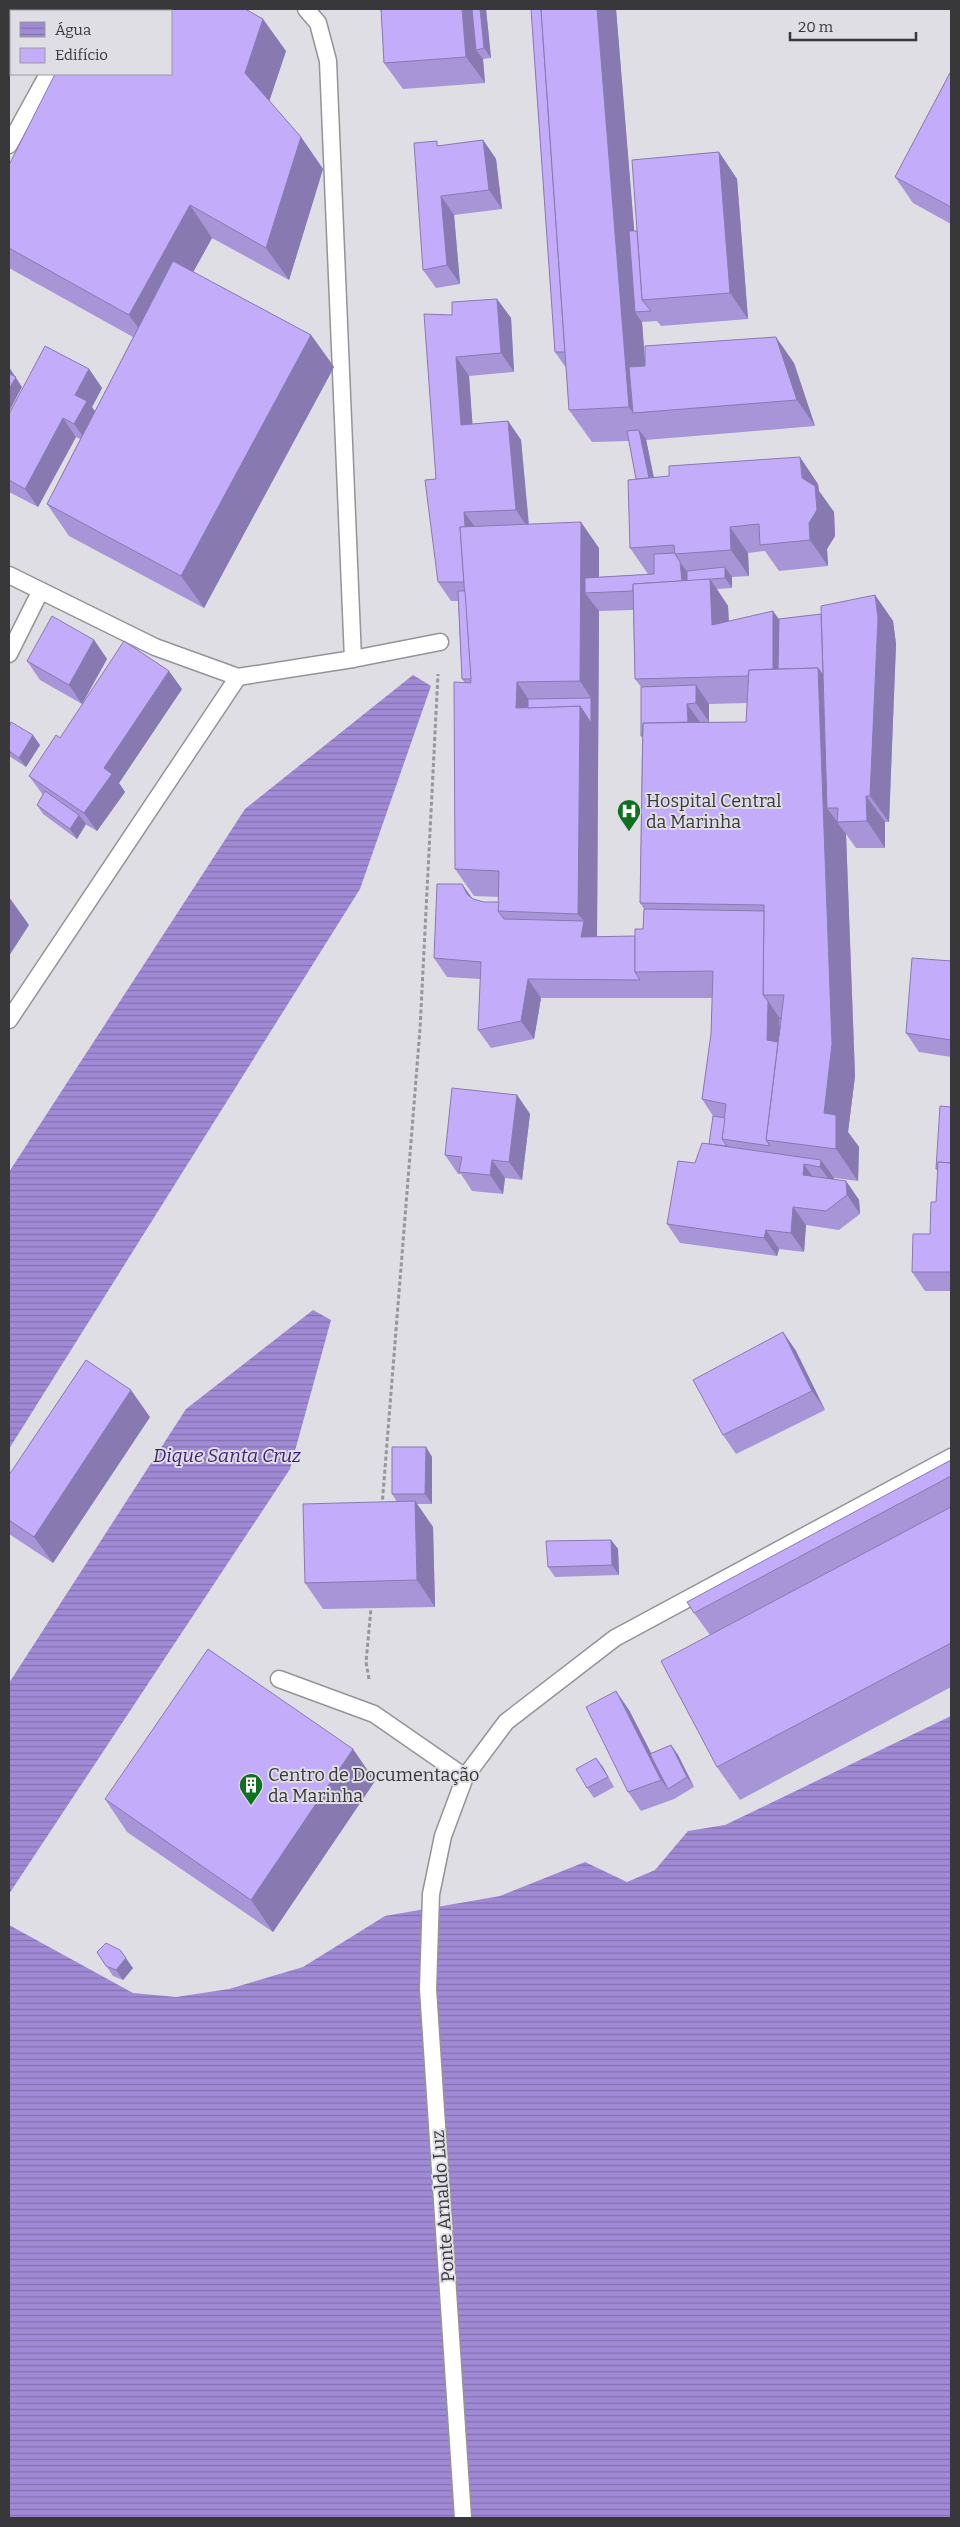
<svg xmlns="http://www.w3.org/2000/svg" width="960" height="2527" viewBox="0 0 960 2527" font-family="Bitter,serif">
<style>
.water{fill:url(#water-rules)}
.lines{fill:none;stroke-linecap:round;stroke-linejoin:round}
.lane-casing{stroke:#95939a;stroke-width:19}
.path{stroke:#97969b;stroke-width:3;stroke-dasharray:4 2.5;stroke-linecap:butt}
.lane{stroke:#fff;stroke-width:16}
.wall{fill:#a895d8;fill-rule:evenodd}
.shaded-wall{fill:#8879b0}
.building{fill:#c3adfb;stroke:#8879b0}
.labels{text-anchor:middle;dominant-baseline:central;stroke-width:4;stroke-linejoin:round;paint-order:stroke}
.poi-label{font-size:18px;fill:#38373a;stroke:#dfdee5;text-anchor:start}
.street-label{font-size:18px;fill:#38373a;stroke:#dfdee5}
.water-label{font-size:19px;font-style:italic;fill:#411c74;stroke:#dfdee5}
</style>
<defs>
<pattern id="water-rules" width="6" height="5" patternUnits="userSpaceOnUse" patternTransform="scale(1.25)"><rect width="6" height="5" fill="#a08ad5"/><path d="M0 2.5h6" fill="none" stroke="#8372ae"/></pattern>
</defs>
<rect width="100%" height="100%" fill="#dfdee5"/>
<g class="water">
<path d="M413,675L431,686L360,889L9,1449V1172L245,809Z"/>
<path d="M313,1310L331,1320L290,1469L9,1894V1683L186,1409Z"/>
<path d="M951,1716V2518H9V1925L133,1993L176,1997L229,1989L303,1967L385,1916L500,1896L585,1862L627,1882L655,1870L688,1831L725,1825Z"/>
</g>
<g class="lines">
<g class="lane-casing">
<g id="lane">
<path d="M306,9L318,23L328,61L353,659"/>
<path d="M82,11L84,9"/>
<path d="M9,145L48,74"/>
<path d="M9,575L155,647L238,677L353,659L440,642"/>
<path d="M9,654L40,592"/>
<path d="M9,1020L238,677"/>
<path d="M279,1679L374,1714L465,1777"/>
<path d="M463,2518L428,1989L431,1894L443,1836L465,1777L506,1722L615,1638L951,1457"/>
</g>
</g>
<g class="path">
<path d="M382,1506L420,1029L438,674"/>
<path d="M369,1679L366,1662L371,1608"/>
</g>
<use href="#lane" class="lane"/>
</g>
<g class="wall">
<path d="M379,9H486L491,58L483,59L485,83L403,89L384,63L381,11Z"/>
<path d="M531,9H616L634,231H637L719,152L737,179L748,319L661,326L657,321L642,322L645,366L794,363L815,426L646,440L654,477L818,484L819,491L834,512L835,536L827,549L828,566L779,571L765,551L748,553L749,576L732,577V588L717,589L728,606L729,621L779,619L821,614L875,595L893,621L896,644L889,822H885V848H856L846,834L855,1076L848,1132L859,1147L858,1181L834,1178V1180L846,1181L859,1200L860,1214L839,1230L806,1225L804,1252L779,1249L777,1256L680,1243L667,1224L695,1163L709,1144L713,1116L702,1099L711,1034L712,998H541L534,1039L491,1048L478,1030L481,979L447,977L434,958L462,884L473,899L484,902H499V897L474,896L455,869L465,683L462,679L458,601H451L438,582L452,315L497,299L511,318L514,372L469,376L472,424L508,421L521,440L529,524L599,548V577L654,574H648L630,548L636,479L629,441L592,442L569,410L566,368L555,352ZM633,610L635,679L641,687V736L642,738L640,903L644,909L643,929L635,936L597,937L599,611ZM747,703L746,722H700H709V704Z"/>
<path d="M286,51L269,101L301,137L323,169L289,280L212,238L193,272L311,335L334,367L204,608L69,536L47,504L80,439L76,437L38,507L9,492V414L89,369L102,388L92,407L95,411L133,337L9,268V165Z"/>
<path d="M951,71V224L913,203L895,177Z"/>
<path d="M483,140L496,159L502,209L454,215L460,284L436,288L423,270L440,146Z"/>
<path d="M94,640L107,659L82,704L40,680L27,661Z"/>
<path d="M182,689L119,783L125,792L97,831L85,824H86L77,839L43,814L37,805L43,795L29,776L60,738Z"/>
<path d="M9,727L40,745L26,767L9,756Z"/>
<path d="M951,961V1057L919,1052L906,1033Z"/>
<path d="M517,1095L530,1114L522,1180L505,1178L503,1194L472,1191L461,1174H458L445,1155Z"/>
<path d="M951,1107V1291H925L912,1272L930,1234L936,1202L938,1171L936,1169Z"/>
<path d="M783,1332L796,1351L825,1410L736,1454L723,1435Z"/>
<path d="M150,1417L53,1563L9,1534V1475Z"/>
<path d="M426,1447L432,1457V1504H417L433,1527L435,1607L323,1609L305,1583L397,1502L392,1494Z"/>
<path d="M951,1460V1687L740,1800L717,1767L710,1635L694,1613Z"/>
<path d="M611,1540L618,1549L619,1575L555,1577L548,1567Z"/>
<path d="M629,1710L651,1753L671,1745L678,1755L694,1787L674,1799L641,1811L628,1792Z"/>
<path d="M596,1758L614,1787L594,1798L587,1788Z"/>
<path d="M375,1781L273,1932L127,1832L105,1799Z"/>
<path d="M97,1952L133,1968L123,1980L113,1976Z"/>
</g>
<g class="shaded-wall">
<path d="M462,9H478L476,50L483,59L485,83L466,57Z"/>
<path d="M480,9H486L491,58L484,48Z"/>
<path d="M597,9H616L641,312H635L642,322L649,412L633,413L629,407Z"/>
<path d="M263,19L286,51L268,105L245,73Z"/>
<path d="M301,137L323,169L289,280L266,248Z"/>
<path d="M483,140L496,159L502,209L489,190Z"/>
<path d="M719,152L737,179L748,319L730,293Z"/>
<path d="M441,196L454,215L460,284L447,265Z"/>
<path d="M190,205L212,238L152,347L129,315Z"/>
<path d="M497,299L511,318L514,372L501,353Z"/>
<path d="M311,335L334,367L204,608L181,576Z"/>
<path d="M776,337L794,363L815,426L797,400Z"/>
<path d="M456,357L469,376L474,444L461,425Z"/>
<path d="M9,367L22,387L9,412Z"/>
<path d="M89,369L102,388L92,407L100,419L87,442L74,424L75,395Z"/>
<path d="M63,418L76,437L38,507L25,489Z"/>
<path d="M508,421L521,440L529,529L516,510Z"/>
<path d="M639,430L646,439L659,505L652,495Z"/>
<path d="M800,457L818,484L819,491L834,512L835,536L827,549L828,566L810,540Z"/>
<path d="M464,512L478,531L469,582Z"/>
<path d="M581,522L599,548V592L585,593L599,611L597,940L581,937L584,921L578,914L580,706L591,698L580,681Z"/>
<path d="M730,527L748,553L749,576L731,550Z"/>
<path d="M680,562L694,581L682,588Z"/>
<path d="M725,567L732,577V588L725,578Z"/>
<path d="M710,579L728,606L730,651L712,625Z"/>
<path d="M875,595L893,621L896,644L889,822L870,796Z"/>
<path d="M773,611L792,637L791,683L773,676Z"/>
<path d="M94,640L107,659L82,704L69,685Z"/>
<path d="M818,668L841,700L838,808H827L846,834L855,1076L848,1132L859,1147L858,1181L836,1149L824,1113Z"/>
<path d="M169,671L182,689L119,783L125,792L97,831L84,813L104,768Z"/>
<path d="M517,682L535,709L516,708Z"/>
<path d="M696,685L709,704V722L696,703Z"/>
<path d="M687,704L700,722L688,736Z"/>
<path d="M33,735L40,745L26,767L19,758Z"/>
<path d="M866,796L885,822V848L867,821Z"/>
<path d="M79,815L86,824L77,839L70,829Z"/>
<path d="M462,884L475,903L467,894Z"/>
<path d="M9,897L29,925L9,956Z"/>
<path d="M528,979L541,998L534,1039L521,1021Z"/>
<path d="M768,1001L786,1027L792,1144L767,1040Z"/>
<path d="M517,1095L530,1114L522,1180L509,1162Z"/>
<path d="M492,1160L505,1178L503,1194L490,1175Z"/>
<path d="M821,1160L834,1178L833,1185L820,1167Z"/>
<path d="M804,1164L817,1183L803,1175Z"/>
<path d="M846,1181L859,1200L860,1214L847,1195Z"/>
<path d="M793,1207L806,1225L804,1252L791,1233Z"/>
<path d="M766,1230L779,1249L777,1256L764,1238Z"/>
<path d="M783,1332L796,1351L825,1410L812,1391Z"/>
<path d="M131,1390L150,1417L53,1563L34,1537Z"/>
<path d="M426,1447L432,1457V1504L425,1494Z"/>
<path d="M415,1501L433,1527L435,1607L417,1580Z"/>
<path d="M611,1540L618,1549L619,1575L612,1565Z"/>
<path d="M616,1691L629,1710L669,1788L668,1789L661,1780Z"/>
<path d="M671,1745L678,1755L694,1787L687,1777Z"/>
<path d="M353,1749L375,1781L273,1932L251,1900Z"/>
<path d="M596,1758L603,1767L614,1787L608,1777Z"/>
<path d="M120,1950L133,1968L123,1980L116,1970Z"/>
</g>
<g class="building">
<path d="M89,9H245L263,19L245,73L301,137L266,248L190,205L129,315L9,248V165L55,74H171V11H87Z"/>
<path d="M381,9H462L466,57L384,63Z"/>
<path d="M472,9H480L484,48L476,50Z"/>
<path d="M531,9H541L565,352H555Z"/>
<path d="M541,9H597L629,407L569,410Z"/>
<path d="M951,71V207L895,177Z"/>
<path d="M483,140L489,190L441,196L447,265L423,270L414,143L437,141V146Z"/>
<path d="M719,152L730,293L642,300L632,160Z"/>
<path d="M629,231H637L642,300L651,311L635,312Z"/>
<path d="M173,261L311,335L181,576L47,504Z"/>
<path d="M497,299L501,353L456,357L461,425L508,421L516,510L464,512L465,527H460L464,582H438L425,480L436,479L424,314L452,315V302Z"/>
<path d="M776,337L797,400L633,413L629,367L645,366V346Z"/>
<path d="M45,346L89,369L75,395L87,401L74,424L63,418L25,489L9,480V414Z"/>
<path d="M10,374L16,377L9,389V377Z"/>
<path d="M639,430L649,478L636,479L627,431Z"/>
<path d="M800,457L802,478L815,486L817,510L809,523L810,540L760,545L759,524L730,527L731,550L675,554L674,545L630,548L628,480L669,476V466Z"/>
<path d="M581,522L580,681L517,682L516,708L580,706L578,914L498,911L499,871L455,869L454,682L471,683L460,527Z"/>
<path d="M675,553V554L680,562L682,581L633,584V591L585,593V578L654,574V554Z"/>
<path d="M725,567V578L687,581V571Z"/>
<path d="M710,579L712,625L773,611V669L749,670L748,676L635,679L633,584Z"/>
<path d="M458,591H465L471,679H462Z"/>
<path d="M875,595L878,618L870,796H866L867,821L837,822L838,808H827L821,606Z"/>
<path d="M821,614L823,675L818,668L778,669L779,619Z"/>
<path d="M52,616L94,640L69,685L27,661Z"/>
<path d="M124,641L169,671L104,768L112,774L84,813L29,776L56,735L60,738Z"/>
<path d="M818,668L832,1044L824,1113L836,1115V1149L766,1140L784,995H763L764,905L640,903L643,723L746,722L749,670Z"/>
<path d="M696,685V703L687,704L688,722L643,723L642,736H641V687Z"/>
<path d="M591,698V723L580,706L528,708V699Z"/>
<path d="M11,722L33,735L19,758L9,751V727Z"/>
<path d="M45,791L79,815L70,829L37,805Z"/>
<path d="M437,884H462L467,894L473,899L484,902H499L498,911L504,919L584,921L581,937L635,936V972L640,980L528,979L521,1021L478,1030L481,962L434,958Z"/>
<path d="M644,909L764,911L763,995L768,1001L767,1040L778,1042L766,1140L770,1146L722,1139L726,1104L702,1099L711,1034L713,971L635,972V929H643Z"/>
<path d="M912,958L951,961V1040L906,1033Z"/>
<path d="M779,1018H781L779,1036Z"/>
<path d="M452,1088L517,1095L509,1162L492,1160L490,1175L459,1172L462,1157L445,1155Z"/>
<path d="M940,1106L951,1107V1163L938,1162V1169H936Z"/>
<path d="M713,1116L725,1118L722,1139L727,1146L709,1144Z"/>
<path d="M702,1143L821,1160L820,1167L804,1164L803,1175L846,1181L847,1195L826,1211L793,1207L791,1233L766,1230L764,1238L667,1224L678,1161L695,1163Z"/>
<path d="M938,1162L951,1163V1272H912L913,1234H930L931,1202H936Z"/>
<path d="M783,1332L812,1391L723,1435L693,1380Z"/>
<path d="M86,1360L131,1390L34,1537L9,1520V1475Z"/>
<path d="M392,1447H426L425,1494H392Z"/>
<path d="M951,1460V1476L694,1613L687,1602Z"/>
<path d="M415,1501L417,1580L305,1583L303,1504Z"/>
<path d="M951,1507V1643L717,1767L661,1661Z"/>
<path d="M611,1540L612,1565L548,1567L546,1541Z"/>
<path d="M208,1649L353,1749L251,1900L105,1799Z"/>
<path d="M616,1691L661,1780L628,1792L586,1707Z"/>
<path d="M671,1745L687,1777L668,1789L650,1754Z"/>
<path d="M596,1758L608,1777L587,1788L576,1769Z"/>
<path d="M106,1943L120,1950L126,1958L116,1970L106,1966L97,1952Z"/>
</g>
<defs>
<g id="hospital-pin" transform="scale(1.25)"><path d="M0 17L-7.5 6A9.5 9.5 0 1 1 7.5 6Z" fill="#0f701f" stroke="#dfdee5"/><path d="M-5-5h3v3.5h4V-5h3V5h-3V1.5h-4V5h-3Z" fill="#fff"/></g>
<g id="building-pin" transform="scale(1.25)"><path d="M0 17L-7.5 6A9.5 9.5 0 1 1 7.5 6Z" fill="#0f701f" stroke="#dfdee5"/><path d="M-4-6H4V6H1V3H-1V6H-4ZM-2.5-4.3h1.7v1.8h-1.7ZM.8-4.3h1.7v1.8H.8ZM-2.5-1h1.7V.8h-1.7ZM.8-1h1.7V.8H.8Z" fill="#fff"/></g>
</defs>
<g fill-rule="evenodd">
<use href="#hospital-pin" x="629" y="811"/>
<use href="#building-pin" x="251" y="1785"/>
</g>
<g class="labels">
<g class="poi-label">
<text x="646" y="801">Hospital Central<tspan x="646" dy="21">da Marinha</tspan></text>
<text x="268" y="1775">Centro de Documentação<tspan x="268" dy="21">da Marinha</tspan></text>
</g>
<g class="street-label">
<text transform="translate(443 2206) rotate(-94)">Ponte Arnaldo Luz</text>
</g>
<g class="water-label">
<text x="227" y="1455">Dique Santa Cruz</text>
</g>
</g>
<rect width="960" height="2527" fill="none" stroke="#38373a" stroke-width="20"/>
<rect x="10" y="10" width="162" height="65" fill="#dfdee5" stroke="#9c9ba1"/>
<rect x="20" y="22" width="25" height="15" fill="url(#water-rules)" stroke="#9c9ba1"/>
<text x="55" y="35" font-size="15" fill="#38373a">Água</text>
<rect x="20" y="48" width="25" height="15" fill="#c3adfb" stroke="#9c9ba1"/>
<text x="55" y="60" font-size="15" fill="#38373a">Edifício</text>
<path d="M790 32v8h126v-8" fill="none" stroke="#38373a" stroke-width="2.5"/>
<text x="798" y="32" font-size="15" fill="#38373a" stroke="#dfdee5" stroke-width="4" paint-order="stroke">20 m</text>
</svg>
